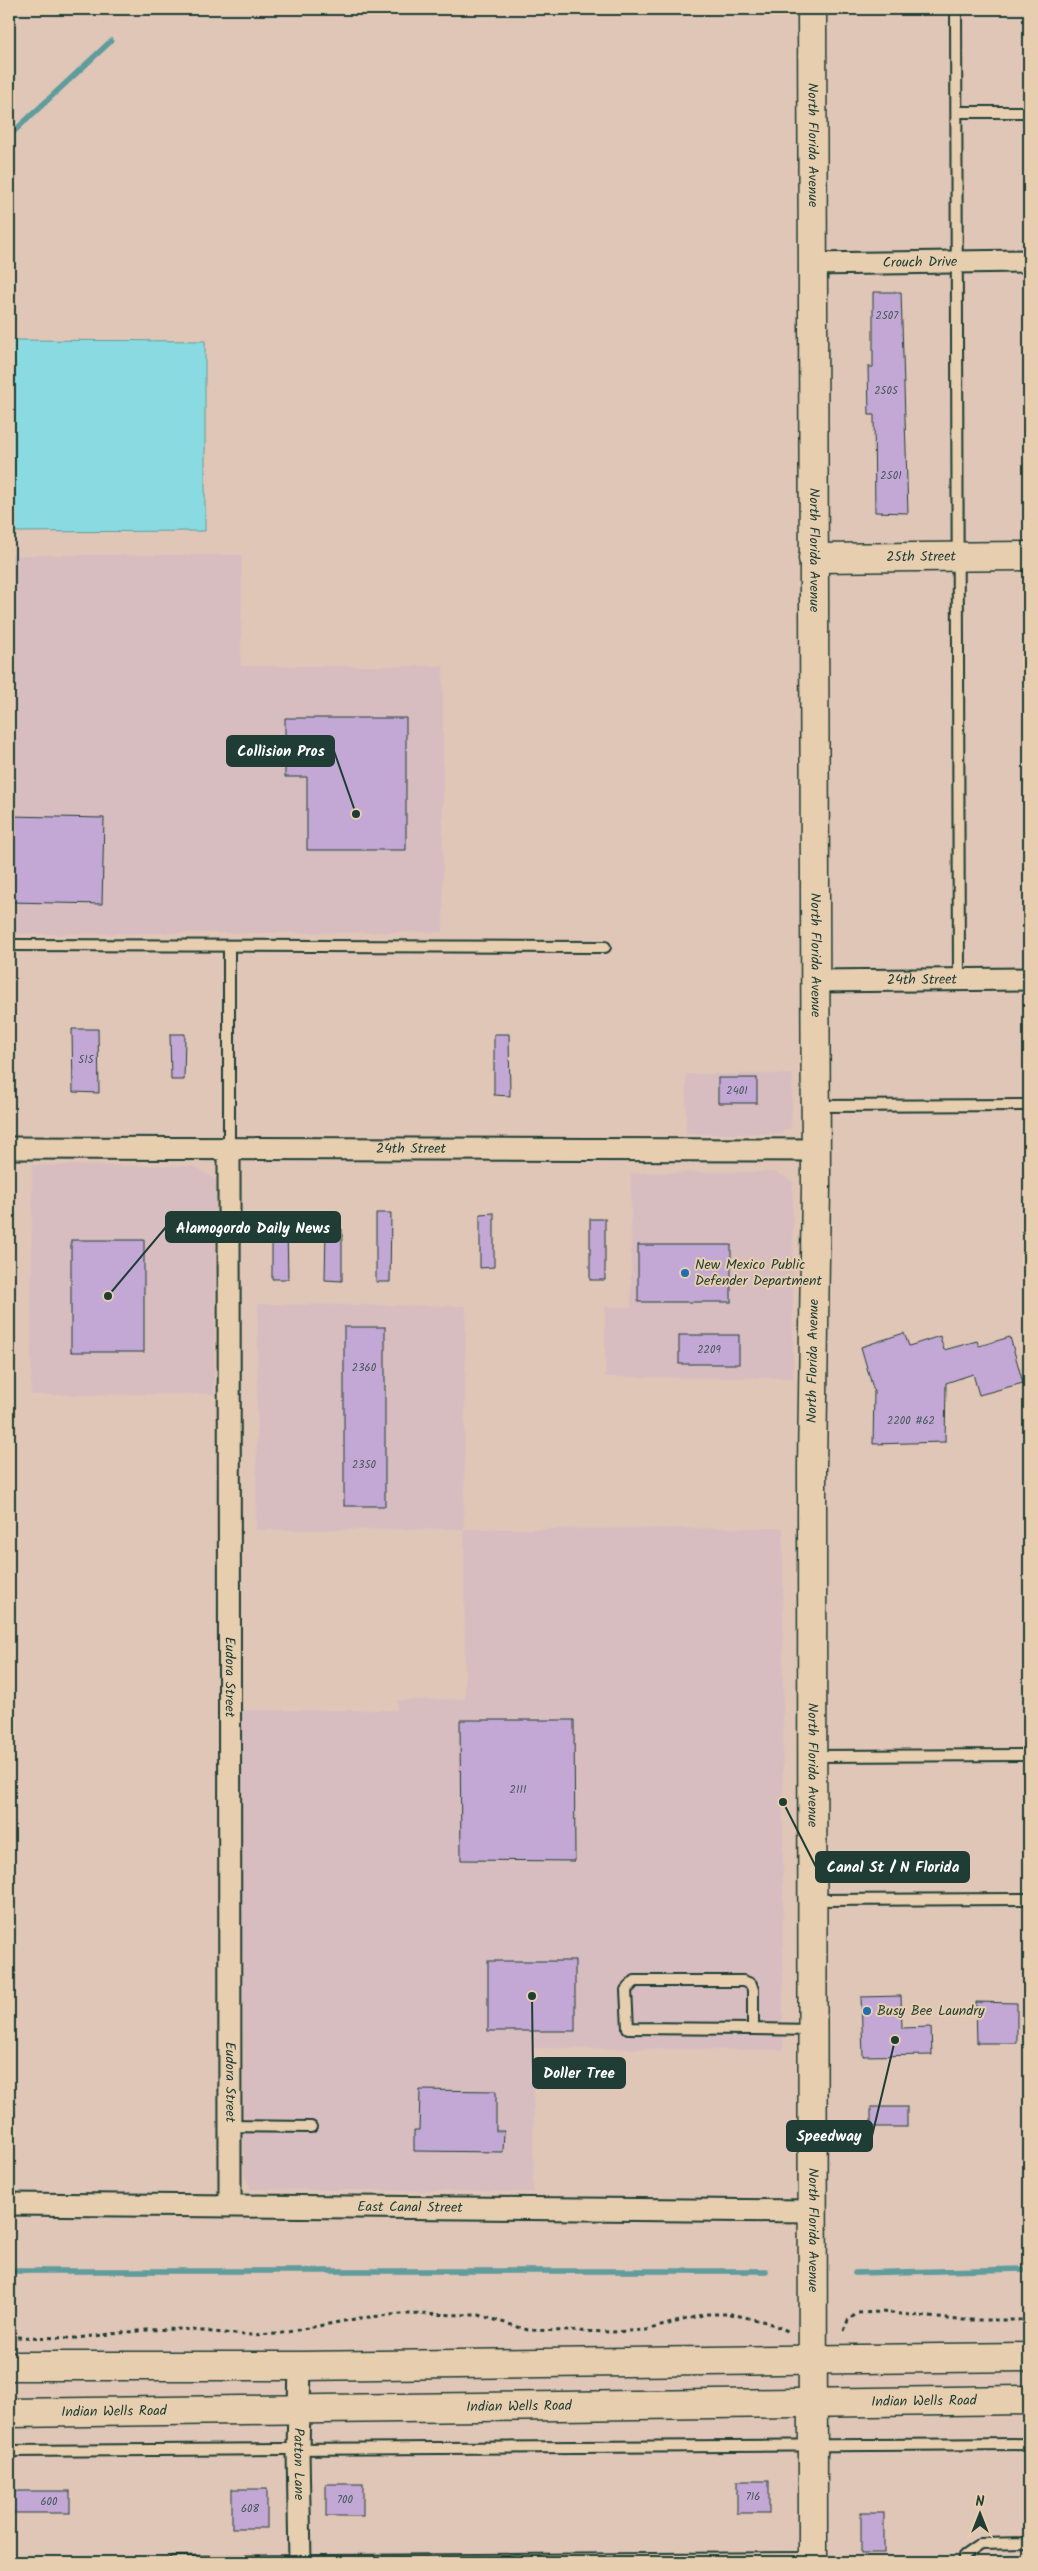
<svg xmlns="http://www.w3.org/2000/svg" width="1038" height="2571" viewBox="0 0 1038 2571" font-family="Kalam,sans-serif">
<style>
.built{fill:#d7bdc0}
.water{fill:#8adbe1;stroke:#5f9c9c}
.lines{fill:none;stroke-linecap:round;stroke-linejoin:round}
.stream{stroke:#5f9c9c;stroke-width:5.5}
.building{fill:#c3a8d5;stroke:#1f3d34}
.lane-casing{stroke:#1f3d34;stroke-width:14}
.street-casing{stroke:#1f3d34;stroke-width:25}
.secondary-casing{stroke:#1f3d34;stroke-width:31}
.path{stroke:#1f3d34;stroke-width:3;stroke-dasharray:4 4;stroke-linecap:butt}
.lane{stroke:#e7ceaf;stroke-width:10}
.street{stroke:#e7ceaf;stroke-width:21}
.secondary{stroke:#e7ceaf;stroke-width:28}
.poi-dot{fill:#1f6fb2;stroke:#e7ceaf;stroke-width:2}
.labels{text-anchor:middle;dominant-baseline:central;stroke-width:4;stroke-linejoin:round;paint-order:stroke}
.number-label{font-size:11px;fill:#48585c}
.street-label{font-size:14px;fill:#1f3d34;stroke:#e7ceaf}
.poi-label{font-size:14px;fill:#1f3d34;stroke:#e7ceaf;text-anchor:start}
.leader{fill:none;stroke:#1f3d34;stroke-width:2}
.callout-dot{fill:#1f3d34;stroke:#e7ceaf;stroke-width:2}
.callout{fill:#1f3d34;stroke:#1f3d34;stroke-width:2}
.callout-label{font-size:15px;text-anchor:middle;font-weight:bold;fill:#fff}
</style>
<rect width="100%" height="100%" fill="#e0c6b7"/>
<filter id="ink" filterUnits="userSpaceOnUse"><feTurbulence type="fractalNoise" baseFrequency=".02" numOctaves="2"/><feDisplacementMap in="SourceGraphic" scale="10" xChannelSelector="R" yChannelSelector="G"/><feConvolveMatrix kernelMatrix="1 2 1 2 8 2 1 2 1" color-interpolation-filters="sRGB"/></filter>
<g filter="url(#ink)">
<g class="built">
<path d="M9,555H242L241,666H443V932L9,934Z"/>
<path d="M686,1074H793L791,1127L779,1134H686Z"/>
<path d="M32,1165L195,1166L216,1180L214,1394L31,1395Z"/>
<path d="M776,1172L793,1182V1378L605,1377V1307H631V1173Z"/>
<path d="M258,1304L466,1306L464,1529L783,1528V2050L534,2048L533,2192L251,2189L244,2174L241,1710H397L398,1700L465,1699L464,1529L256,1530Z"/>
</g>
<path class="water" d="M9,340L205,341V531L9,532Z"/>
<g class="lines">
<g class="stream">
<path d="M9,136L111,41"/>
<path d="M9,2271H766"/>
<path d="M855,2273L1029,2269"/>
</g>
</g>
<g class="building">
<path d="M873,292H901L908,513L875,512L874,415H869L868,367H873Z"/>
<path d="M285,718H406V850H307V777H285Z"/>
<path d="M9,816L104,818L102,904L9,902Z"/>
<path d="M72,1029H98L99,1093L73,1092Z"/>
<path d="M170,1034H185L184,1080H171Z"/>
<path d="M494,1034H509L510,1096L494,1095Z"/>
<rect x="718" y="1078" width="39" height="25"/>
<path d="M376,1213H391L390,1282H376Z"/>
<path d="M494,1213V1267L480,1268V1214Z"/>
<rect x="590" y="1219" width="15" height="61"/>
<path d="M287,1227L288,1279H272V1228Z"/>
<path d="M326,1228L342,1229V1281L325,1280Z"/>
<rect x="71" y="1240" width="73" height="112"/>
<rect x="638" y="1245" width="93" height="57"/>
<rect x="344" y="1327" width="41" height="179"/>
<path d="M904,1333L909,1346L940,1336L944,1350L977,1341L979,1346L1010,1337L1023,1383L979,1395L973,1374L946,1383L945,1442L873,1444L874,1392L861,1347Z"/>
<rect x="679" y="1335" width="60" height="29"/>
<path d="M460,1720H574L575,1861L461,1860Z"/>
<rect x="488" y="1961" width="87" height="70"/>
<path d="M901,1996L902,2028L931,2027L932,2055L863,2056L861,1997Z"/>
<path d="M976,2002L1017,2003V2043H977Z"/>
<path d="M420,2090L496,2091V2131H504L503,2152L414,2151V2130H419Z"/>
<rect x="871" y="2107" width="36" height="20"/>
<rect x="737" y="2481" width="32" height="32"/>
<rect x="326" y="2484" width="37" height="32"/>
<rect x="232" y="2489" width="35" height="39"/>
<rect x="9" y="2491" width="61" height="22"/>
<rect x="861" y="2513" width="23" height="40"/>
</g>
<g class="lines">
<g class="lane-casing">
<g id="lane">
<path d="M956,9L959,981"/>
<path d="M957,112H1029"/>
<path d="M9,945L605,947"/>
<path d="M818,1106L1029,1105"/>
<path d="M229,1148V946"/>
<path d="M814,1756L1029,1755"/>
<path d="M814,1900L1029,1899"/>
<path d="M753,2029L628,2028L626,1990L635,1981H743L751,1984L753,1990V2029L812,2030"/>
<path d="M230,2126L311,2127"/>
<path d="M9,2451L1029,2444"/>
<path d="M174,2562L812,2558"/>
<path d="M964,2562V2556L981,2544L1029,2543"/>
</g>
</g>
<g class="street-casing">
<g id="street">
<path id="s1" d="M811,264L1029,261"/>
<path id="s2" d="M814,981L1029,979"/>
<path id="s3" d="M9,1148L815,1150"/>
<path id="s4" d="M229,1148L230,2204"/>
<path id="s5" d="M9,2204L813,2211"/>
<path id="s6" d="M300,2366L298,2450L300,2562"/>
</g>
</g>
<g class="secondary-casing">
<g id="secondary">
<path id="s7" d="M812,9L816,1186L812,1467L813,2562"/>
<path id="s8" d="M813,558L1029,556"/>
<path d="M9,2366H300L1029,2357"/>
<path id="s9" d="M9,2413L1029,2400"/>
</g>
</g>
<g class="path">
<path d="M844,2331L848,2320L858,2313L881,2312L958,2320H1029"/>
<path d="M9,2337L76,2338L147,2330L181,2329L245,2335L277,2334L360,2318L401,2314L479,2315L528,2330L613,2332L646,2330L706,2314H731L766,2322L788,2331"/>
</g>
<use href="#lane" class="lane"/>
<use href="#street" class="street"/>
<use href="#secondary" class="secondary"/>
</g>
</g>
<g class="poi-dot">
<circle cx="685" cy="1273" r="5"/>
<circle cx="867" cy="2011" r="5"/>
</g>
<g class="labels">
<g class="number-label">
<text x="887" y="316">2507</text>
<text x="886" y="391">2505</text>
<text x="891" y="476">2501</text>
<text x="86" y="1060">515</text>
<text x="737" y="1091">2401</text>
<text x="709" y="1350">2209</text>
<text x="364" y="1368">2360</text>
<text x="911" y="1421">2200 #62</text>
<text x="364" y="1465">2350</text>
<text x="518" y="1790">2111</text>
<text x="753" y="2497">716</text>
<text x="345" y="2500">700</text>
<text x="49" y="2502">600</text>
<text x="250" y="2509">608</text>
</g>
<g class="street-label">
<text stroke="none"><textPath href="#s7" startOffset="136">North Florida Avenue</textPath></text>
<text stroke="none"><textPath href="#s1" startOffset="109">Crouch Drive</textPath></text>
<text stroke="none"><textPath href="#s7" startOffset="541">North Florida Avenue</textPath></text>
<text stroke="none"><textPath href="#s8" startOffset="108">25th Street</textPath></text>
<text stroke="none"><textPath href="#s7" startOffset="946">North Florida Avenue</textPath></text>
<text stroke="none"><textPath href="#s2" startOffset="108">24th Street</textPath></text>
<text stroke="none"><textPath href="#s3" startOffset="402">24th Street</textPath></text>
<text transform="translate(813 1361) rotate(-89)">North Florida Avenue</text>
<text stroke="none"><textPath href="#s4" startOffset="529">Eudora Street</textPath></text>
<text stroke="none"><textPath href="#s7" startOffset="1756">North Florida Avenue</textPath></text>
<text stroke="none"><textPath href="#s4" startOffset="934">Eudora Street</textPath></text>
<text stroke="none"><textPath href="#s5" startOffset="401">East Canal Street</textPath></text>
<text stroke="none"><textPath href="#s7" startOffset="2221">North Florida Avenue</textPath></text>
<text stroke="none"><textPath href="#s9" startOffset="915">Indian Wells Road</textPath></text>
<text stroke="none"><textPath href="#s9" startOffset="510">Indian Wells Road</textPath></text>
<text stroke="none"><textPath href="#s9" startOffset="105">Indian Wells Road</textPath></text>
<text stroke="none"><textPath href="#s6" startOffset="98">Patton Lane</textPath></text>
</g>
<g class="poi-label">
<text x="695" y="1265">New Mexico Public<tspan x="695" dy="16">Defender Department</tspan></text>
<text x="877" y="2011">Busy Bee Laundry</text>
</g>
</g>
<path class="leader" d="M356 814L334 751M108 1296L166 1227M783 1802L816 1867M532 1996L533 2073M895 2040L872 2136"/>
<g class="callout-dot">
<circle cx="356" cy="814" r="5"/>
<circle cx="108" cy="1296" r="5"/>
<circle cx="783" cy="1802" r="5"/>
<circle cx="532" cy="1996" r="5"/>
<circle cx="895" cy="2040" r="5"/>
</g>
<g class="callout">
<rect x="227" y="736" width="107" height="30" rx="5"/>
<rect x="166" y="1212" width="174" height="30" rx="5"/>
<rect x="816" y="1852" width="153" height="30" rx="5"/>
<rect x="533" y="2058" width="92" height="30" rx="5"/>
<rect x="787" y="2121" width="85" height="30" rx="5"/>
</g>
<g class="callout-label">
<text x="281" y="756">Collision Pros</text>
<text x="253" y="1233">Alamogordo Daily News</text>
<text x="893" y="1872">Canal St / N Florida</text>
<text x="579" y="2078">Doller Tree</text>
<text x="829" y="2141">Speedway</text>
</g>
<rect width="1038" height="2571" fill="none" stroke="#e7ceaf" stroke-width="30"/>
<rect x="15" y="15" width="1008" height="2541" fill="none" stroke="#1f3d34" stroke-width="2" filter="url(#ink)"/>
<g transform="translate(980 2514)" stroke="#e7ceaf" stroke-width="4" paint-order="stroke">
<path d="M0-4L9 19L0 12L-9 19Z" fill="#1f3d34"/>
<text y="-8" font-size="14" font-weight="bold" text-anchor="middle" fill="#1f3d34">N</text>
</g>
</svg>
